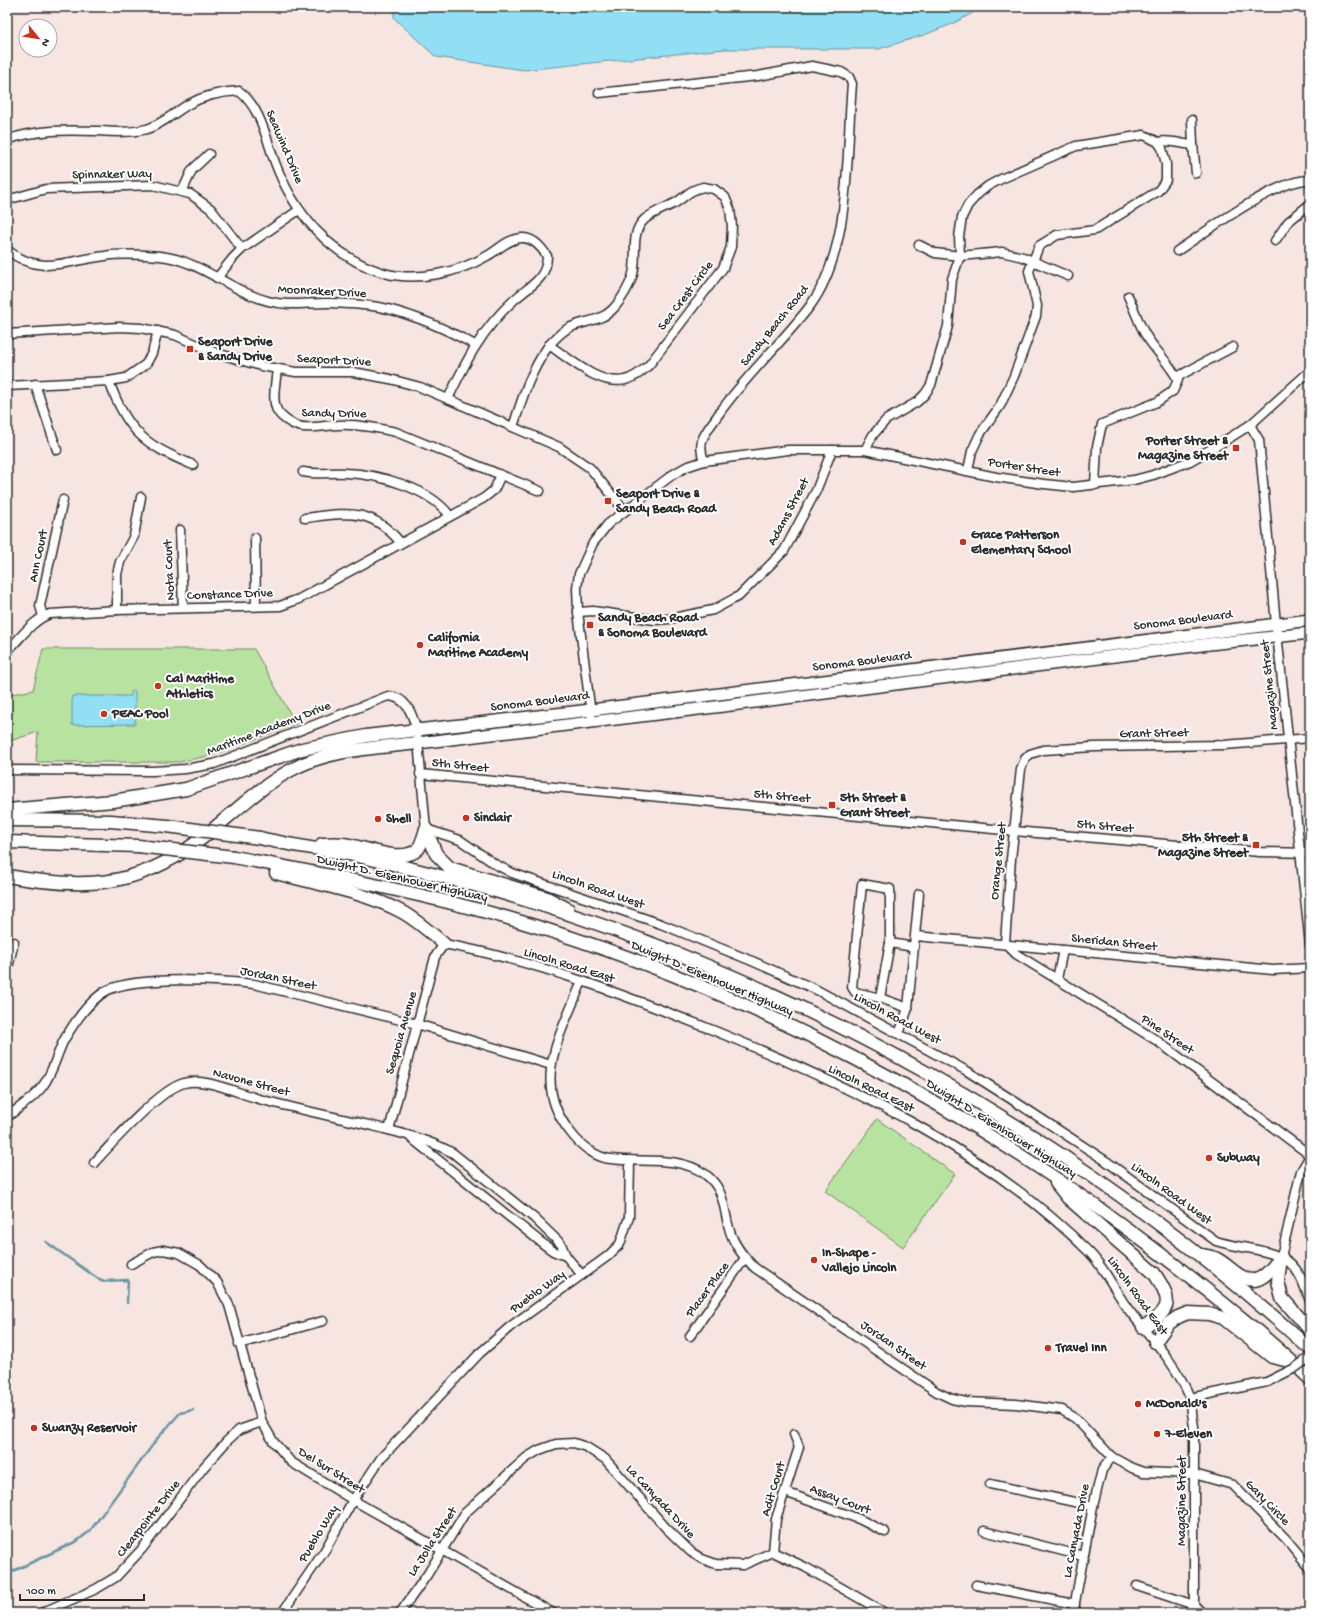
<svg xmlns="http://www.w3.org/2000/svg" width="1317" height="1620" viewBox="0 0 1317 1620" font-family="'Gochi Hand',sans-serif">
<style>
.green{fill:#b7e2a0;stroke:#718666}
.water{fill:#92def2;stroke:#6996a2}
.lines{fill:none;stroke-linecap:round;stroke-linejoin:round}
.stream{stroke:#6996a2;stroke-width:2.5}
.minor-casing{stroke:#2b2b2b;stroke-width:11}
.major-casing{stroke:#2b2b2b;stroke-width:14}
.highway-casing{stroke:#2b2b2b;stroke-width:15}
.minor{stroke:#fff;stroke-width:8}
.major{stroke:#fff;stroke-width:11}
.highway{stroke:#fff;stroke-width:12}
.minor-bridge-casing{stroke:#2b2b2b;stroke-width:11;stroke-linecap:butt}
.highway-bridge-casing{stroke:#2b2b2b;stroke-width:15;stroke-linecap:butt}
.minor-bridge{stroke:#fff;stroke-width:8}
.highway-bridge{stroke:#fff;stroke-width:12}
.poi-dot{fill:#c8321e;stroke:#fff;stroke-width:1.5}
.labels{text-anchor:middle;dominant-baseline:central;stroke-width:4;stroke-linejoin:round;paint-order:stroke}
.street-label{font-size:13px;fill:#2b2b2b;stroke:#fff}
.poi-label{font-size:13px;font-weight:bold;fill:#2b2b2b;stroke:#fff;text-anchor:start}
</style>
<rect width="100%" height="100%" fill="#f6e5e0"/>
<filter id="ink" filterUnits="userSpaceOnUse"><feTurbulence type="fractalNoise" baseFrequency=".025" numOctaves="2"/><feDisplacementMap in="SourceGraphic" scale="8" xChannelSelector="R" yChannelSelector="G"/><feConvolveMatrix kernelMatrix="1 2 1 2 8 2 1 2 1" color-interpolation-filters="sRGB"/></filter>
<g filter="url(#ink)">
<g class="green">
<path d="M43,649H254L296,724L213,755L179,762H36L38,732L13,740H7V695L33,690Z"/>
<path d="M877,1119L955,1174L903,1247L825,1191Z"/>
</g>
<g class="water">
<path d="M394,7H984L952,24L924,35L879,49H725L524,70L436,57L394,18Z"/>
<path d="M131,691H135V724L72,725V696H131Z"/>
</g>
<g class="lines">
<g class="stream">
<path d="M46,1242L97,1278L104,1281L128,1280L127,1303"/>
<path d="M7,1574L77,1541L90,1531L157,1439L180,1413L193,1410"/>
</g>
<g class="minor-casing">
<g id="minor">
<path d="M599,93L758,76L812,66L841,72L849,77L852,84C846,152 852,249 810,306C781,344 745,376 718,415C713,423 705,431 702,441C700,448 702,455 704,461"/>
<path d="M7,140C36,129 68,130 98,131C115,132 131,133 147,129C163,124 175,112 189,104C205,95 221,92 239,91C260,107 266,137 274,160C293,212 330,257 384,273C416,282 458,273 487,256C498,250 508,239 521,238C533,237 542,248 547,256C547,280 529,286 514,300C482,329 466,361 448,399"/>
<path d="M1158,142C1168,139 1181,144 1193,145L1192,120"/>
<path d="M1193,145L1196,173"/>
<path d="M703,187L714,189L725,197L730,209L732,226L731,247L723,268L649,365C642,371 635,378 625,380C599,386 570,359 549,345C555,339 560,333 567,329C581,321 600,322 612,310C620,302 630,286 633,274C638,256 629,233 645,219C654,212 665,208 675,203C687,196 687,191 703,187Z"/>
<path d="M182,192L192,170L209,154"/>
<path d="M7,200L46,189L153,185L190,194L211,209L242,249"/>
<path d="M1275,241L1288,222L1310,204"/>
<path d="M919,245L935,253L960,256L1002,252L1023,257L1068,276"/>
<path d="M7,250C42,277 67,260 105,256C122,253 143,255 160,256C200,260 230,291 268,301C289,307 310,302 331,303C350,304 370,304 388,309C419,317 448,330 475,345"/>
<path d="M1177,251C1206,232 1278,178 1310,180"/>
<path d="M217,278L233,258L242,249L299,210"/>
<path d="M7,334L119,327L141,328L175,335L216,353L261,366L296,372H353L390,379L420,387L559,447L590,468L625,511"/>
<path d="M277,369C276,382 271,401 278,412C282,418 291,424 298,426C311,430 325,425 338,425C358,424 377,428 396,432L540,491"/>
<path d="M1177,377L1233,347"/>
<path d="M109,381C127,432 145,445 193,465"/>
<path d="M35,384L57,450"/>
<path d="M7,386L109,381L126,378L146,364L152,353L158,331"/>
<path d="M1250,425L1259,440L1261,461L1276,624L1310,945"/>
<path d="M513,427C523,396 530,372 549,345"/>
<path d="M865,450L873,435L886,420L917,402L925,394L931,385L948,326L952,279L960,256L959,237L962,217L968,205L978,194L988,186L1001,179L1076,146L1144,135L1158,142L1162,148L1166,164V180L1158,191L1095,230L1057,235L1039,246L1029,271L1037,306L1036,316L1014,376L1000,406L980,434L972,451L968,470"/>
<path d="M303,472C317,475 331,472 346,473C378,474 430,488 450,516"/>
<path d="M1095,485L1097,447L1102,424L1157,402L1173,391L1178,380C1169,362 1155,351 1145,334C1138,322 1134,308 1128,296"/>
<path d="M305,518C347,513 371,507 400,542"/>
<path d="M180,530L183,608"/>
<path d="M255,538L256,606"/>
<path d="M117,610V574L120,562L134,536L141,497"/>
<path d="M578,612L593,611L655,620L668,619L713,610L739,596L784,551L816,491L832,450"/>
<path d="M43,616L40,606L63,500"/>
<path d="M7,651C20,639 32,620 50,614L117,610L280,606L299,599L484,498L494,490L501,475"/>
<path d="M591,714L578,612L577,588L579,574L593,543L608,524L672,475L686,467L704,461L788,450H865L996,477L1044,484L1073,487L1134,480L1153,475L1190,461L1218,445L1250,425L1310,371"/>
<path d="M1310,738L1224,745L1094,747L1043,750L1030,754L1025,759L1021,769L1011,859L1005,943L1016,954L1156,1040L1310,1155"/>
<path d="M7,770L153,771L185,769L214,764L388,696C407,697 412,714 417,730L426,829L460,840L495,864L512,873L661,924L752,961L817,990L967,1071L1011,1099L1106,1161L1216,1241C1236,1248 1274,1249 1290,1263C1301,1273 1305,1288 1310,1301"/>
<path d="M420,774L1014,831L1260,852L1310,853"/>
<path d="M916,936L1273,970L1310,968"/>
<path d="M890,943L914,947"/>
<path d="M7,972L14,942"/>
<path d="M1057,979L1063,950"/>
<path d="M582,981C561,1035 529,1082 571,1133C580,1145 596,1158 611,1159C641,1163 678,1155 705,1174C725,1189 723,1207 729,1228C733,1244 743,1256 755,1268L937,1392L952,1399L966,1402L1016,1404L1062,1410L1075,1418L1112,1457L1132,1468L1143,1472L1194,1474L1233,1485L1286,1539L1310,1568"/>
<path d="M880,998L855,992L852,987L862,884L890,889V943L880,998L908,1008"/>
<path d="M899,1034L908,1008L919,894"/>
<path d="M7,1117C18,1108 33,1099 42,1087C53,1073 56,1056 64,1040C74,1023 90,999 108,990C138,976 220,980 254,984L417,1024L551,1065"/>
<path d="M389,1130L435,957L444,944C537,961 627,996 715,1031C849,1086 987,1149 1090,1253C1107,1271 1116,1294 1131,1313C1153,1340 1177,1365 1190,1398"/>
<path d="M411,1138L542,1243L553,1251L566,1256"/>
<path d="M94,1163C112,1143 160,1089 184,1083C207,1077 241,1095 263,1100C300,1110 336,1117 373,1126C400,1133 428,1139 453,1153L534,1218L561,1244L566,1256L582,1275"/>
<path d="M1281,1257L1301,1171L1310,1156"/>
<path d="M131,1264L153,1252L163,1250L179,1253L200,1265L217,1282L229,1305L262,1422L273,1441L291,1462L353,1500L553,1613"/>
<path d="M690,1336L745,1258"/>
<path d="M239,1344L323,1321"/>
<path d="M990,1484L1093,1506"/>
<path d="M785,1492L859,1519L885,1532"/>
<path d="M984,1531L1083,1556"/>
<path d="M773,1552L776,1519L799,1447L794,1434"/>
<path d="M976,1585L1075,1604"/>
<path d="M1137,1586L1194,1605L1202,1613"/>
<path d="M41,1613L96,1589L116,1577L142,1549L203,1468L227,1441L239,1430L262,1422"/>
<path d="M282,1613L325,1550L353,1500L381,1458L480,1353L511,1326L608,1256L620,1244L629,1217L630,1160"/>
<path d="M400,1613L427,1575L465,1513L526,1458L539,1450L556,1444L574,1443L586,1447L605,1459L666,1528L691,1552L702,1559L716,1564L743,1565L773,1552L805,1567L885,1613"/>
<path d="M532,1613L540,1606"/>
<path d="M1073,1613L1093,1506L1102,1470L1112,1457"/>
<path d="M1194,1613V1427L1190,1398L1267,1382"/>
</g>
</g>
<g class="major-casing">
<g id="major">
<path d="M417,730L591,710L1310,620"/>
<path d="M418,743L723,706L1209,644L1310,633"/>
</g>
</g>
<g class="highway-casing">
<g id="highway">
<path d="M7,810L113,801L186,789L302,749L366,736L417,730"/>
<path d="M7,820L111,821L167,826"/>
<path d="M426,829L436,854L450,868L547,898L568,909"/>
<path d="M260,838C289,845 318,849 348,854C396,864 445,877 492,890C795,978 1077,1137 1310,1349"/>
<path d="M7,842L138,846"/>
<path d="M322,844C329,844 336,843 343,844C363,846 402,865 418,849C422,844 424,835 426,829"/>
<path d="M234,857C326,875 418,892 508,918C749,988 977,1111 1175,1265C1221,1301 1268,1338 1310,1379"/>
<path d="M276,873C317,884 365,892 402,912C418,921 431,933 444,944"/>
<path d="M7,876C81,889 135,889 197,842C229,818 256,789 291,770C328,749 377,748 418,743"/>
<path d="M1056,1183L1068,1198L1154,1273C1173,1301 1172,1310 1143,1327"/>
<path d="M1202,1255C1207,1256 1213,1257 1217,1259C1229,1265 1244,1285 1258,1279C1267,1276 1274,1265 1281,1257"/>
<path d="M1281,1257L1278,1281L1282,1298L1310,1330"/>
<path d="M1155,1342L1168,1324L1178,1317L1188,1313L1209,1314L1223,1318L1272,1357L1289,1361"/>
</g>
</g>
<use href="#minor" class="minor"/>
<use href="#major" class="major"/>
<use href="#highway" class="highway"/>
<g class="minor-bridge-casing">
<path id="minor-bridge" d="M1267,1382L1295,1368L1310,1357"/>
</g>
<g class="highway-bridge-casing">
<g id="highway-bridge">
<path d="M167,826L260,838"/>
<path d="M138,846L234,857"/>
</g>
</g>
<use href="#minor-bridge" class="minor-bridge"/>
<use href="#highway-bridge" class="highway-bridge"/>
</g>
</g>
<g class="poi-dot">
<rect x="186" y="345" width="8" height="8" rx="2"/>
<rect x="1232" y="444" width="8" height="8" rx="2"/>
<rect x="604" y="497" width="8" height="8" rx="2"/>
<circle cx="963" cy="542" r="4"/>
<rect x="586" y="621" width="8" height="8" rx="2"/>
<circle cx="420" cy="645" r="4"/>
<circle cx="158" cy="686" r="4"/>
<circle cx="104" cy="714" r="4"/>
<rect x="828" y="801" width="8" height="8" rx="2"/>
<circle cx="466" cy="818" r="4"/>
<circle cx="378" cy="819" r="4"/>
<rect x="1252" y="841" width="8" height="8" rx="2"/>
<circle cx="1209" cy="1158" r="4"/>
<circle cx="814" cy="1260" r="4"/>
<circle cx="1048" cy="1348" r="4"/>
<circle cx="1138" cy="1404" r="4"/>
<circle cx="34" cy="1428" r="4"/>
<circle cx="1157" cy="1434" r="4"/>
</g>
<g class="labels">
<g class="street-label">
<text transform="translate(284 147) rotate(67)">Seawind Drive</text>
<text transform="translate(112 175) rotate(-1)">Spinnaker Way</text>
<text transform="translate(322 292) rotate(3)">Moonraker Drive</text>
<text transform="translate(686 296) rotate(-53)">Sea Crest Circle</text>
<text transform="translate(775 326) rotate(-51)">Sandy Beach Road</text>
<text transform="translate(334 361) rotate(3)">Seaport Drive</text>
<text transform="translate(334 414) rotate(1)">Sandy Drive</text>
<text transform="translate(1024 468) rotate(9)">Porter Street</text>
<text transform="translate(789 512) rotate(-62)">Adams Street</text>
<text transform="translate(39 556) rotate(-78)">Ann Court</text>
<text transform="translate(170 570) rotate(-93)">Nota Court</text>
<text transform="translate(230 595) rotate(-2)">Constance Drive</text>
<text transform="translate(1183 621) rotate(-7)">Sonoma Boulevard</text>
<text transform="translate(862 662) rotate(-7)">Sonoma Boulevard</text>
<text transform="translate(1270 685) rotate(-96)">Magazine Street</text>
<text transform="translate(540 702) rotate(-7)">Sonoma Boulevard</text>
<text transform="translate(269 729) rotate(-21)">Maritime Academy Drive</text>
<text transform="translate(1154 734) rotate(-1)">Grant Street</text>
<text transform="translate(460 766) rotate(6)">5th Street</text>
<text transform="translate(782 797) rotate(5)">5th Street</text>
<text transform="translate(1105 827) rotate(5)">5th Street</text>
<text transform="translate(999 861) rotate(-84)">Orange Street</text>
<text transform="translate(402 879) rotate(13)">Dwight D. Eisenhower Highway</text>
<text transform="translate(598 890) rotate(19)">Lincoln Road West</text>
<text transform="translate(1114 943) rotate(6)">Sheridan Street</text>
<text transform="translate(569 966) rotate(17)">Lincoln Road East</text>
<text transform="translate(278 979) rotate(12)">Jordan Street</text>
<text transform="translate(712 979) rotate(23)">Dwight D. Eisenhower Highway</text>
<text transform="translate(897 1019) rotate(28)">Lincoln Road West</text>
<text transform="translate(402 1033) rotate(-74)">Sequoia Avenue</text>
<text transform="translate(1167 1035) rotate(34)">Pine Street</text>
<text transform="translate(251 1083) rotate(15)">Navone Street</text>
<text transform="translate(871 1089) rotate(26)">Lincoln Road East</text>
<text transform="translate(1001 1129) rotate(32)">Dwight D. Eisenhower Highway</text>
<text transform="translate(1171 1194) rotate(36)">Lincoln Road West</text>
<text transform="translate(708 1290) rotate(-54)">Placer Place</text>
<text transform="translate(538 1292) rotate(-36)">Pueblo Way</text>
<text transform="translate(1137 1296) rotate(54)">Lincoln Road East</text>
<text transform="translate(893 1346) rotate(35)">Jordan Street</text>
<text transform="translate(331 1471) rotate(32)">Del Sur Street</text>
<text transform="translate(774 1489) rotate(-73)">Adit Court</text>
<text transform="translate(840 1500) rotate(21)">Assay Court</text>
<text transform="translate(1182 1501) rotate(-90)">Magazine Street</text>
<text transform="translate(660 1502) rotate(47)">La Canyada Drive</text>
<text transform="translate(1267 1503) rotate(46)">Gary Circle</text>
<text transform="translate(149 1519) rotate(-52)">Clearpointe Drive</text>
<text transform="translate(1077 1531) rotate(-79)">La Canyada Drive</text>
<text transform="translate(319 1534) rotate(-59)">Pueblo Way</text>
<text transform="translate(433 1542) rotate(-57)">La Jolla Street</text>
</g>
<g class="poi-label">
<text x="198" y="342">Seaport Drive<tspan x="198" dy="15">&amp; Sandy Drive</tspan></text>
<text x="1228" y="441" text-anchor="end">Porter Street &amp;<tspan x="1228" dy="15">Magazine Street</tspan></text>
<text x="616" y="494">Seaport Drive &amp;<tspan x="616" dy="15">Sandy Beach Road</tspan></text>
<text x="971" y="535">Grace Patterson<tspan x="971" dy="15">Elementary School</tspan></text>
<text x="598" y="618">Sandy Beach Road<tspan x="598" dy="15">&amp; Sonoma Boulevard</tspan></text>
<text x="428" y="638">California<tspan x="428" dy="15">Maritime Academy</tspan></text>
<text x="166" y="679">Cal Maritime<tspan x="166" dy="15">Athletics</tspan></text>
<text x="112" y="714">PEAC Pool</text>
<text x="840" y="798">5th Street &amp;<tspan x="840" dy="15">Grant Street</tspan></text>
<text x="474" y="818">Sinclair</text>
<text x="386" y="819">Shell</text>
<text x="1248" y="838" text-anchor="end">5th Street &amp;<tspan x="1248" dy="15">Magazine Street</tspan></text>
<text x="1217" y="1158">Subway</text>
<text x="822" y="1253">In-Shape -<tspan x="822" dy="15">Vallejo Lincoln</tspan></text>
<text x="1056" y="1348">Travel Inn</text>
<text x="1146" y="1404">McDonald's</text>
<text x="42" y="1428">Swanzy Reservoir</text>
<text x="1165" y="1434">7-Eleven</text>
</g>
</g>
<rect width="1317" height="1620" fill="none" stroke="#fff" stroke-width="24"/>
<rect x="12" y="12" width="1293" height="1596" fill="none" stroke="#2b2b2b" stroke-width="1.5" filter="url(#ink)"/>
<g transform="translate(38 38) rotate(120)"><circle r="19" fill="#ffffff" stroke="#aaaaaa"/>
<path d="M0-3L7 15L0 10L-7 15Z" fill="#c8321e"/>
<text y="-6" font-size="11" font-weight="bold" text-anchor="middle" fill="#2b2b2b">N</text>
</g>
<path d="M20 1594v6h124v-6" fill="none" stroke="#2b2b2b" stroke-width="2"/>
<text x="26" y="1594" font-size="12" fill="#2b2b2b" stroke="#ffffff" stroke-width="3" paint-order="stroke">100 m</text>
</svg>
